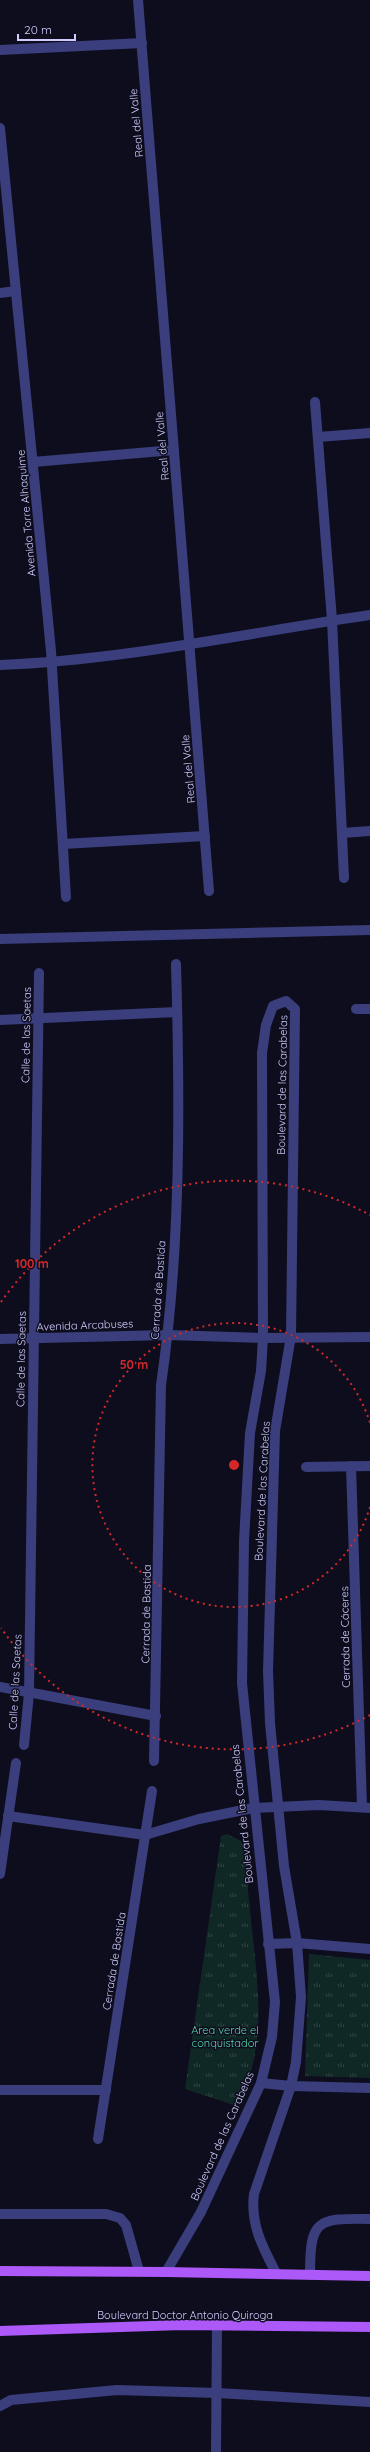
<svg xmlns="http://www.w3.org/2000/svg" width="370" height="2452" viewBox="0 0 370 2452" font-family="Quicksand,sans-serif">
<style>
.grass{fill:url(#grass-tufts)}
.lines{fill:none;stroke-linecap:round;stroke-linejoin:round}
.minor{stroke:#3a3e7c;stroke-width:10}
.major{stroke:#ad58f8;stroke-width:10}
.ring{fill:none;stroke:#d62828;stroke-width:2;stroke-dasharray:2 4}
.labels{text-anchor:middle;dominant-baseline:central;stroke-width:3;stroke-linejoin:round;paint-order:stroke}
.street-label{font-size:11px;fill:#cecdfd;stroke:#0e0d1e}
.park-label{font-size:11px;fill:#5cd9ae;stroke:#0e0d1e}
.centre{fill:#d62828;stroke:#0e0d1e;stroke-width:2}
.ring-label{font-size:12px;text-anchor:middle;font-weight:bold;fill:#d62828;stroke:#0e0d1e;stroke-width:3;stroke-linejoin:round;paint-order:stroke}
</style>
<defs>
<pattern id="grass-tufts" width="24" height="20" patternUnits="userSpaceOnUse"><rect width="24" height="20" fill="#102825"/><path d="M3 7l-1-3M5 7V3M7 7l1-3M15 17l-1-3M17 17v-4M19 17l1-3" fill="none" stroke="#324646"/></pattern>
</defs>
<rect width="100%" height="100%" fill="#0e0d1e"/>
<g class="grass">
<path d="M227,1834L243,1842C247,1878 250,1913 254,1948C260,2003 264,2055 237,2106L185,2089L221,1836Z"/>
<path d="M309,1954L370,1960V2078L305,2076Z"/>
</g>
<g class="lines">
<g class="minor">
<path d="M138,0L209,891"/>
<path d="M0,50L142,43"/>
<path d="M0,128L51,651L66,897"/>
<path d="M0,293L16,291"/>
<path d="M315,402L332,620L344,878"/>
<path d="M318,437L370,433"/>
<path d="M33,462L174,450"/>
<path d="M0,665C124,660 247,633 370,615"/>
<path d="M342,833L370,831"/>
<path d="M63,844L205,836"/>
<path d="M0,939L370,930"/>
<path d="M356,1009H370"/>
<path d="M0,1020L177,1012"/>
<path d="M0,1339L168,1335L263,1338L370,1337"/>
<path d="M351,1466L362,1807"/>
<path d="M306,1467L370,1466"/>
<path d="M0,1687L156,1716"/>
<path d="M24,1745L29,1693L39,973"/>
<path d="M154,1761L161,1385C181,1248 180,1103 176,964"/>
<path d="M8,1816L145,1835L199,1819L253,1808L319,1805L370,1808"/>
<path d="M0,1874L16,1763"/>
<path d="M268,1944L297,1943L370,1949"/>
<path d="M261,2083L291,2086L370,2088"/>
<path d="M0,2090H106"/>
<path d="M98,2139L152,1791"/>
<path d="M0,2214H106L120,2218L126,2225L139,2271"/>
<path d="M166,2272L201,2212L261,2083L272,2037L275,2002L242,1683L244,1541L250,1433L261,1371L263,1338L262,1053L266,1025L273,1006L286,1001L295,1009L291,1336L275,1431L268,1671L270,1723L284,1866L297,1943L301,1997L296,2062L291,2086L254,2194C250,2224 263,2248 276,2273"/>
<path d="M310,2275C310,2220 316,2218 370,2219"/>
<path d="M0,2406L11,2400L117,2390L217,2393L370,2402"/>
<path d="M216,2452L217,2325"/>
</g>
<g class="major">
<path d="M0,2271L166,2272L370,2276"/>
<path d="M0,2331L182,2325L370,2327"/>
</g>
</g>
<g class="ring">
<path d="M370 1507A142 142 0 1 1 370 1423"/>
<path d="M370 1715A285 285 0 0 1 1 1628M1 1302A285 285 0 0 1 370 1215"/>
</g>
<g class="labels">
<g class="street-label">
<text transform="translate(136 123) rotate(-95)">Real del Valle</text>
<text transform="translate(162 446) rotate(-95)">Real del Valle</text>
<text transform="translate(26 513) rotate(-95)">Avenida Torre Alhaquime</text>
<text transform="translate(188 769) rotate(-95)">Real del Valle</text>
<text transform="translate(26 1035) rotate(-89)">Calle de las Saetas</text>
<text transform="translate(282 1085) rotate(-89)">Boulevard de las Carabelas</text>
<text transform="translate(158 1290) rotate(-86)">Cerrada de Bastida</text>
<text transform="translate(85 1325) rotate(-2)">Avenida Arcabuses</text>
<text transform="translate(21 1359) rotate(-89)">Calle de las Saetas</text>
<text transform="translate(262 1491) rotate(-87)">Boulevard de las Carabelas</text>
<text transform="translate(146 1614) rotate(-89)">Cerrada de Bastida</text>
<text transform="translate(345 1637) rotate(-91)">Cerrada de Cáceres</text>
<text transform="translate(15 1682) rotate(-87)">Calle de las Saetas</text>
<text transform="translate(242 1814) rotate(-96)">Boulevard de las Carabelas</text>
<text transform="translate(114 1961) rotate(-81)">Cerrada de Bastida</text>
<text transform="translate(222 2136) rotate(-66)">Boulevard de las Carabelas</text>
<text x="185" y="2315">Boulevard Doctor Antonio Quiroga</text>
</g>
<g class="park-label">
<text x="225" y="2030">Area verde el<tspan x="225" dy="13">conquistador</tspan></text>
</g>
</g>
<circle cx="234" cy="1465" r="6" class="centre"/>
<g class="ring-label">
<text x="32" y="1268">100 m</text>
<text x="134" y="1369">50 m</text>
</g>
<path d="M18 34v6h57v-6" fill="none" stroke="#cecdfd" stroke-width="2"/>
<text x="24" y="34" font-size="12" fill="#cecdfd" stroke="#0e0d1e" stroke-width="3" paint-order="stroke">20 m</text>
</svg>
